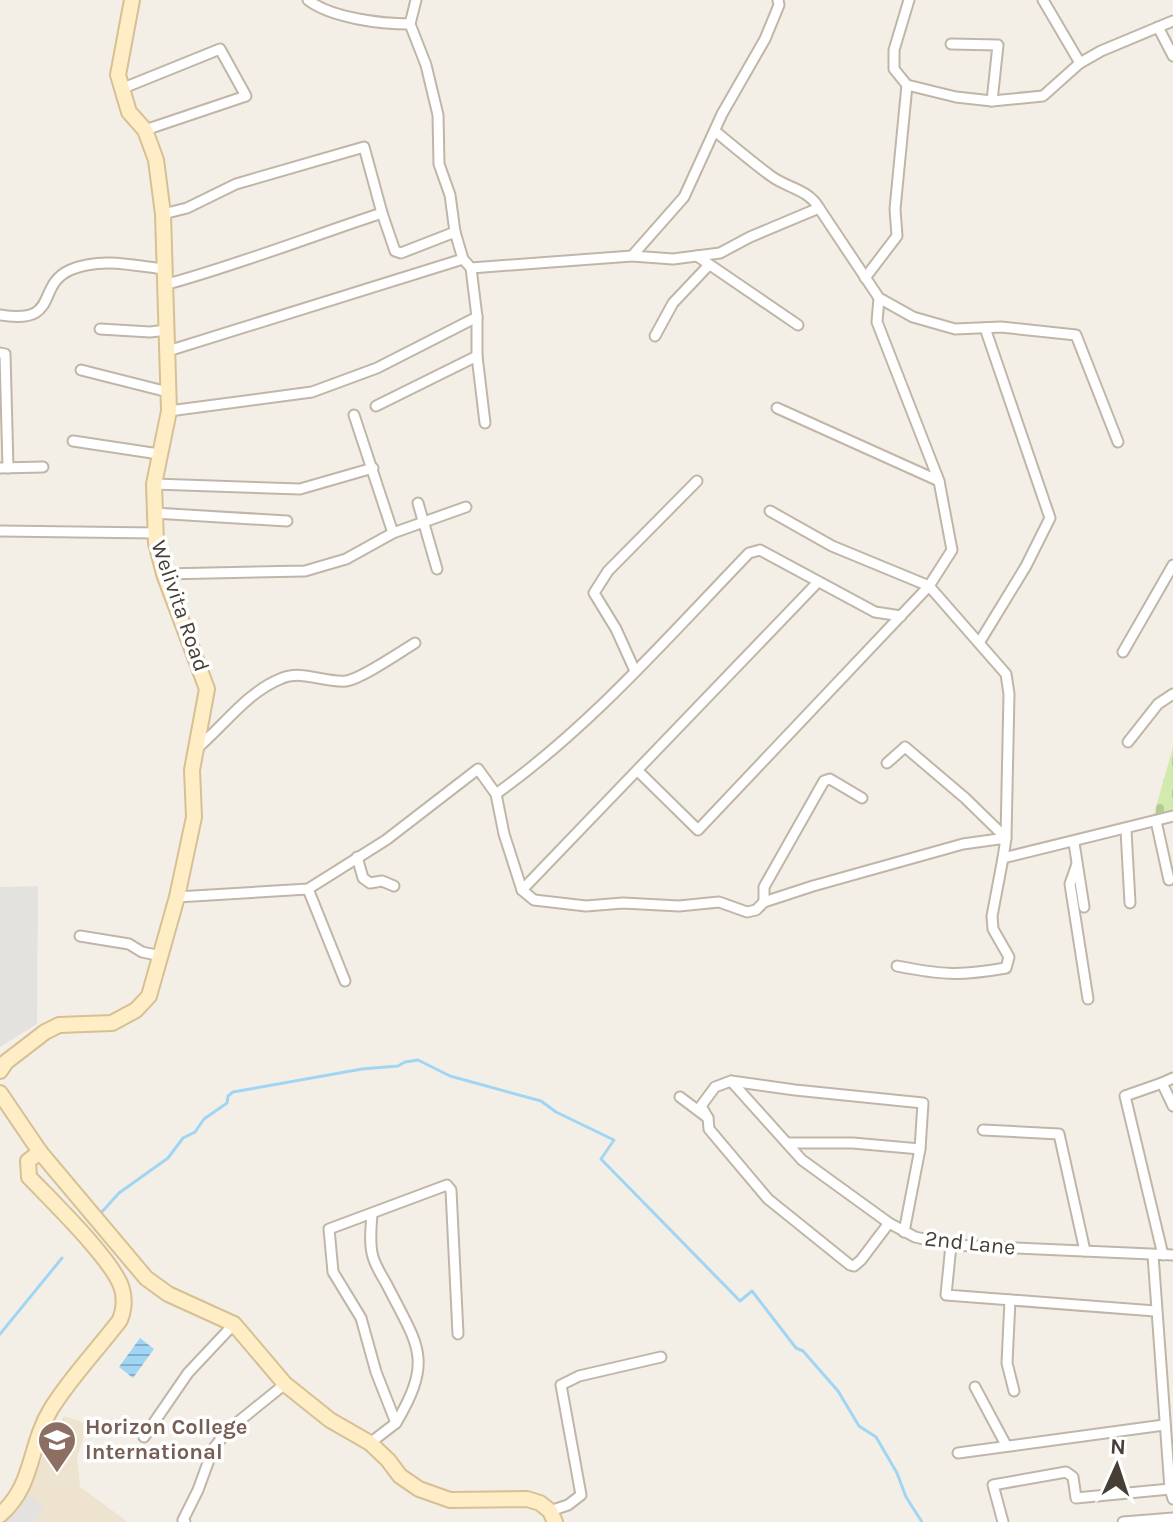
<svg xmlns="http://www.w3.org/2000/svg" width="1173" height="1522" viewBox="0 0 1173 1522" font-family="Karla,sans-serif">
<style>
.education{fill:#ede3cf}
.cemetery{fill:url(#cemetery-stones)}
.parking{fill:#e4e2de}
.water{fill:url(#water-rules)}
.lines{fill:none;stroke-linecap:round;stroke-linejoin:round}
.stream{stroke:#a0d6f3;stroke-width:3}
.street-casing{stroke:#c0b6a8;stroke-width:13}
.secondary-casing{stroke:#d6c094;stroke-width:18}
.street{stroke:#fff;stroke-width:9}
.secondary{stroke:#ffedc5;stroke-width:14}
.labels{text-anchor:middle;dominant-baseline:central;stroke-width:7;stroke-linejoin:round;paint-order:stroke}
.street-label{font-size:22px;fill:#473f35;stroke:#fff}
.education-label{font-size:22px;font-weight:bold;fill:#785e54;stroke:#fff;text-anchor:start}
</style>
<defs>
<pattern id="cemetery-stones" width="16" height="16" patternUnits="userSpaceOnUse" patternTransform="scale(2)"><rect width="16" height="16" fill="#d2eaad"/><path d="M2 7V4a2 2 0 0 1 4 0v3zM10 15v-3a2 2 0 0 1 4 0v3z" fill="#b6ca95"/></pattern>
<pattern id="water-rules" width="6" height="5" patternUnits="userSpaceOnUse" patternTransform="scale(2)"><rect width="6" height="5" fill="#a0d6f3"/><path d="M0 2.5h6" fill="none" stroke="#84afc6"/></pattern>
</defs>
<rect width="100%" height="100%" fill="#f4efe6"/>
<path class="education" d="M64,1416L88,1424L77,1458L80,1487L128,1522H2L17,1507Z"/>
<path class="cemetery" d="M1173,747V813L1153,818Z"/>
<g class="parking">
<path d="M38,886L37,1024L0,1047V887Z"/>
<path d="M62,1424L75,1430L67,1446L62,1445L57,1457L48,1453Z"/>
<path d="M27,1493L44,1508L35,1522H6Z"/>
</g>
<path class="water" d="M140,1338L154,1349L133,1378L119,1367Z"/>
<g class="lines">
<g class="stream">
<path d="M100,1214L119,1193L168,1158L183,1138L195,1132L204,1119L227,1103L228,1096L233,1092L362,1069L398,1066L405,1062L418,1060L450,1076L541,1101L556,1112L614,1140L601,1159L740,1301L752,1291L796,1348L803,1351L838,1391L859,1426L876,1437L897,1473L906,1497L922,1522"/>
<path d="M0,1334L62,1258"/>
</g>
<g class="street-casing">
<g id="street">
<path d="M308,0C331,18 381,24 410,24"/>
<path d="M410,24L416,0"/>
<path d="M1158,27L1173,56"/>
<path d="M951,44L998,45L992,101"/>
<path d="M1080,63L1101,51L1173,21"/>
<path d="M907,85L894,69V50L909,0"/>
<path d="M121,89L220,49L246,96L145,130"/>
<path d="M715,131C733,146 752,162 771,176C787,188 808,189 819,208"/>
<path d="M382,213L395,251L401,253L455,232"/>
<path d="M163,214L187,208L236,184L364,147L382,213C309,237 238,265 164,285"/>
<path d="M632,256L673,259L720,253L750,237L819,208L879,298L913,317L955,329L1001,327L1076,335L1118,442"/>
<path d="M697,256L798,325"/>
<path d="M471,268L632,256L684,197L722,114L765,39L779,5L778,0"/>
<path d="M865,278L897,236L895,209L907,85L956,97L992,101L1043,96L1080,63L1043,0"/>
<path d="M0,315C61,325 35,286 70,270C99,257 133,265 163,269"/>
<path d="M477,317V356L485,423"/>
<path d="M100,329L150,332L167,330"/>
<path d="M655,336L673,303L709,265"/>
<path d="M168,351L463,259"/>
<path d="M0,353L5,354L8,468"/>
<path d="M81,370L168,392"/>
<path d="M376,406L477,356"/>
<path d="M777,408L939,481"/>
<path d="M169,411L312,392L377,368L477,317L471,268L463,259L455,232L450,195L439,164L438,115L426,65L410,24"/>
<path d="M73,441L159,454"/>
<path d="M0,468L43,467"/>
<path d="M154,484L300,489L373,468"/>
<path d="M418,503L437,569"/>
<path d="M770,511L832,546L929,586L1006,674L1009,694L1006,838L965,798L905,747L887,763"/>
<path d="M154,513L287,521"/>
<path d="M0,531L155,533"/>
<path d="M393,533L466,507"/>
<path d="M164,574L305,571L346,559L393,533L354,415"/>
<path d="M979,643L1026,566L1050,518L985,328"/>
<path d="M1123,652L1173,565"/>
<path d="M635,671L616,629L594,593L608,571L697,481"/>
<path d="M1128,742L1158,704L1173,694"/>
<path d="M195,750C223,727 246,693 280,679C303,669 322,683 346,681C361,679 400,652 415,643"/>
<path d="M638,771L698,830L929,586L952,550L939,481L877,322L879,298"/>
<path d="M496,794C591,726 668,637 749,553L760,550L875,612L901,616"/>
<path d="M1156,821L1169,880"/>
<path d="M1126,830L1130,903"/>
<path d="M1074,843L1084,907"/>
<path d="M357,857L363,878L370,883L382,881L394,886"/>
<path d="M1077,864L1070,884L1088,999"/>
<path d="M308,889L345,981"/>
<path d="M522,890L818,582"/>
<path d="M177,897L308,889L386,840L478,769L496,794L504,834L522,890L534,900L586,906L623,903L679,906L719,902L747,912L756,910L764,902L813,886L963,844L1006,838L1003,858L1173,816"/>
<path d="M764,902V887L824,781L830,779L862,798"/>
<path d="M80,936L129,944L142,952L161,956"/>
<path d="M897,966C942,975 960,976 1006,968L1009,957L993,929L992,916L1003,858"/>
<path d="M1173,1078L1162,1083L1173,1106"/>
<path d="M731,1081L802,1160L889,1223L915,1237L951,1245L1173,1255"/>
<path d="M1162,1083L1125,1096L1163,1255"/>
<path d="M680,1097L708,1118L709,1129L768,1199L850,1265L854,1266L861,1260L889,1223"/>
<path d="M708,1118L701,1106L715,1087L731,1081L795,1090L923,1103L920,1149L904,1232"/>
<path d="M983,1130L1059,1134L1085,1251"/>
<path d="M787,1143H853L920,1149"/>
<path d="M372,1214C371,1228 369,1244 373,1257C376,1267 382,1276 387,1285C418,1346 434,1359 396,1423"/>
<path d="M951,1245L946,1295L1155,1311"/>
<path d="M1153,1255L1170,1489L1173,1499"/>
<path d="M1010,1300L1007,1363L1014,1391"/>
<path d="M975,1387L1006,1445"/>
<path d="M144,1437L188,1373L234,1324"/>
<path d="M370,1443L396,1423L376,1372L361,1318L333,1272L329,1229L447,1185L451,1190L458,1334"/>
<path d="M958,1453L1164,1425"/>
<path d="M550,1511L568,1505L581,1495L561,1385L579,1376L661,1357"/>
<path d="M185,1522L183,1520L198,1490L213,1449L228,1430L285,1384"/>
<path d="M1003,1522L993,1485L1066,1472L1073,1477L1076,1498L1170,1489"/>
<path d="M1123,1522L1173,1518"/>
</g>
</g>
<g class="secondary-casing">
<g id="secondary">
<path d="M0,1071L6,1062L45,1032L59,1025L112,1023L136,1010L149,996L177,897L194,817L192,770L207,689L164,574L156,543L154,484L169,411L163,214L156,160L145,130L129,112L118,75L132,0"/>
<path d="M0,1093L40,1152L146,1278L168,1294L234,1324L285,1384L330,1420L370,1443L388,1460L400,1476L419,1489L450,1500L527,1499L540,1503L550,1511L555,1522"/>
<path d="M0,1515C35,1484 28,1447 51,1409C70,1378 98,1349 120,1320C124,1310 125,1300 122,1289C115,1262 51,1200 29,1177L28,1161L40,1152"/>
</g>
</g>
<use href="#street" class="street"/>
<use href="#secondary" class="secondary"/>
</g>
<defs>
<g id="school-pin" transform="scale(2)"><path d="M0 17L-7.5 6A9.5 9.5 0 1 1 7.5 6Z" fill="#8d6e63" stroke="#fff"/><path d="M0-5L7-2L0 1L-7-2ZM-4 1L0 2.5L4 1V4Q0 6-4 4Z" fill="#fff"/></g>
</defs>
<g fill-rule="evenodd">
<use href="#school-pin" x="57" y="1440"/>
</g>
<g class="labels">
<g class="street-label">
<text transform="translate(180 606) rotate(71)">Welivita Road</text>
<text transform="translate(970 1243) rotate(6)">2nd Lane</text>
</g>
<g class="education-label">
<text x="85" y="1427">Horizon College<tspan x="85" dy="25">International</tspan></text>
</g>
</g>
<g transform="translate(1117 1466) rotate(3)" stroke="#ffffff" stroke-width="6" paint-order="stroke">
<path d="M0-6L14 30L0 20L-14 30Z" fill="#473f35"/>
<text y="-12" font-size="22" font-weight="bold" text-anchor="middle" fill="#473f35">N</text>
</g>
</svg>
